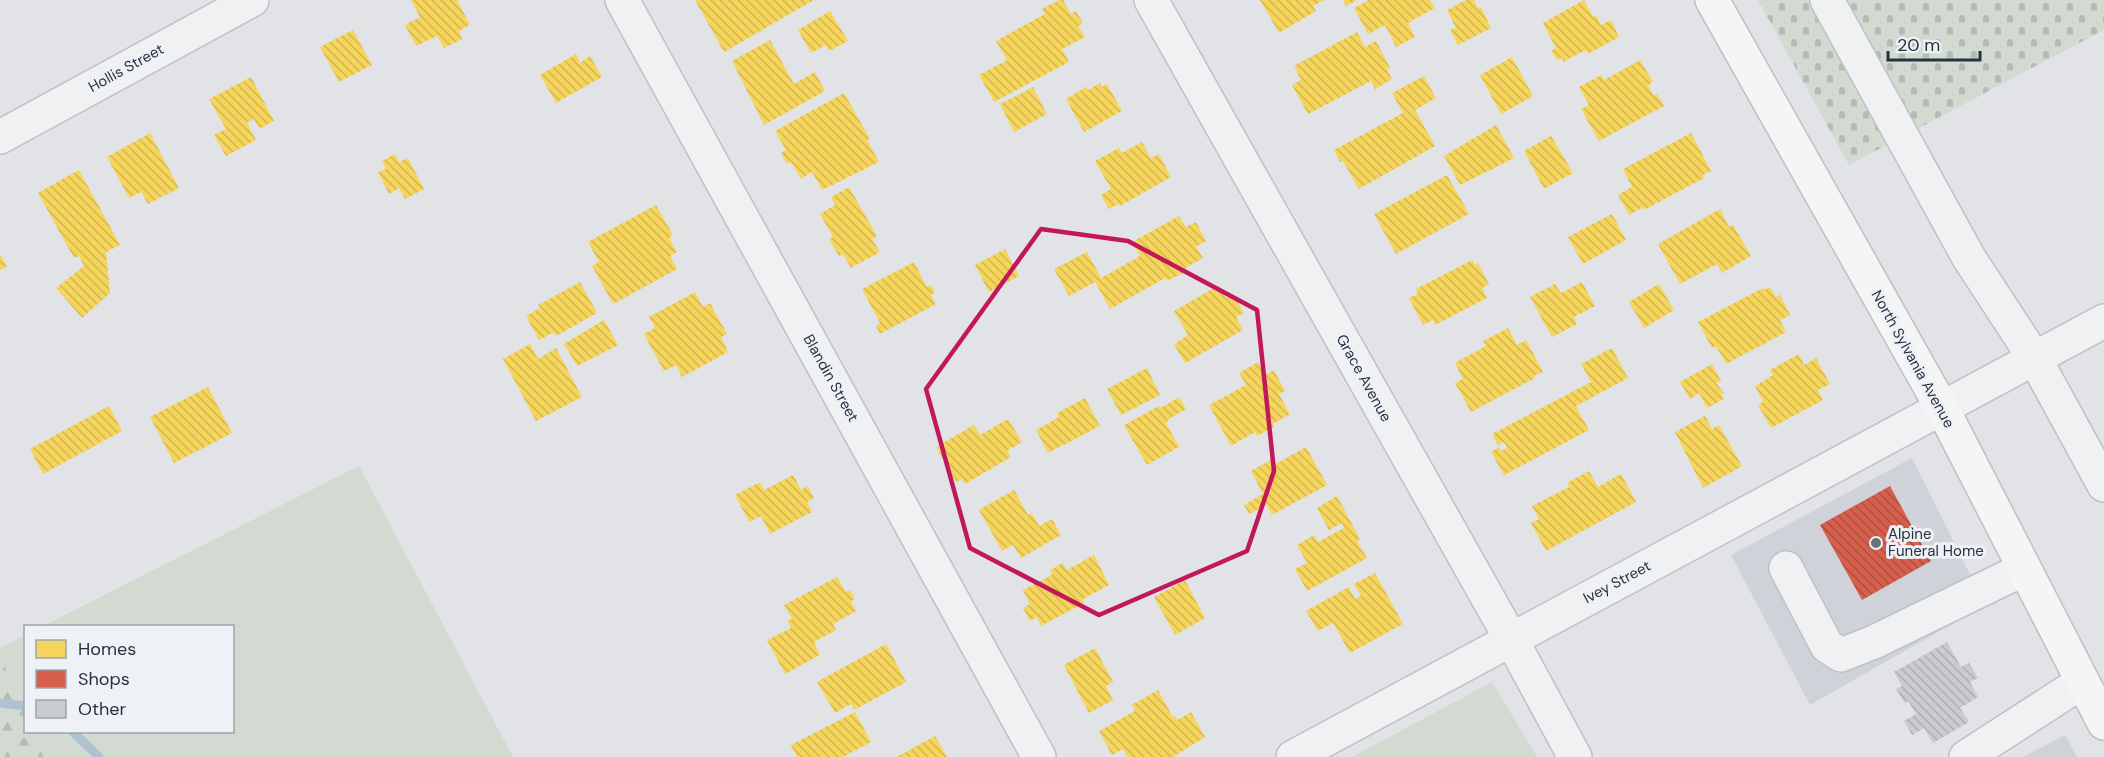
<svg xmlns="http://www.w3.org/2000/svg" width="2104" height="757" viewBox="0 0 2104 757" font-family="'DM Sans',sans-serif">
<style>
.built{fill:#cfd3d9}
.green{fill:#d2dad1}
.forest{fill:url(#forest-firs)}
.cemetery{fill:url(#cemetery-stones)}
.homes{fill:url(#homes-back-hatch)}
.shops{fill:url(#shops-back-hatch)}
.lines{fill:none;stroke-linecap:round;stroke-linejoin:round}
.stream{stroke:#afc2d2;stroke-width:9}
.building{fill:url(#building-back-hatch)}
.minor-casing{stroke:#bfc1c4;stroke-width:36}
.major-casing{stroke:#bdc0c4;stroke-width:36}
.minor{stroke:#f0f1f2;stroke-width:33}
.major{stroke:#f5f5f6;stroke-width:33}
.marked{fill:none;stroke:#c2185b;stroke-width:4.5;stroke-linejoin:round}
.poi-dot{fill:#687079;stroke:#eef2f6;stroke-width:2}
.labels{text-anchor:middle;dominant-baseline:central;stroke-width:6;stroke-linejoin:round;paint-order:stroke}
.street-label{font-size:15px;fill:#27323f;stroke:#eef2f6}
.poi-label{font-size:15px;fill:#27323f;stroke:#eef2f6;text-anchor:start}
</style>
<defs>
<pattern id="forest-firs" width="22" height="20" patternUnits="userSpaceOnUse" patternTransform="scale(1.5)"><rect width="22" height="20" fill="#d2dad1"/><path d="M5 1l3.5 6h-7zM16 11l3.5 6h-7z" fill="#b4bcb4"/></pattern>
<pattern id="cemetery-stones" width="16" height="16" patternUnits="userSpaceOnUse" patternTransform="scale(1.5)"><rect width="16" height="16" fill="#d2dad1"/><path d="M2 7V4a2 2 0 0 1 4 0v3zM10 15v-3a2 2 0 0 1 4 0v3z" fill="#b4bcb4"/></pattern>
<pattern id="homes-back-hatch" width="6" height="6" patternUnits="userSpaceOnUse" patternTransform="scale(1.5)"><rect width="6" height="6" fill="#f6d55c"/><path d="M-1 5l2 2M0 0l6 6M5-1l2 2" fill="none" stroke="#d3b751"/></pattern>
<pattern id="shops-back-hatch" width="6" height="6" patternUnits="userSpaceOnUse" patternTransform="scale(1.5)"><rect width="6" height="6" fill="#d6604d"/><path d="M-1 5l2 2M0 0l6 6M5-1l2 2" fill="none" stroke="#ae5041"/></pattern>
<pattern id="building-back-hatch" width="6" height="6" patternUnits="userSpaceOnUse" patternTransform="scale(1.5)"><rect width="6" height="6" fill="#c9cbce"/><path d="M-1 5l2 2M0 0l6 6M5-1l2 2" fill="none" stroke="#adafb2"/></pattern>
</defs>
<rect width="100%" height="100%" fill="#e1e3e6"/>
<g class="built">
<path d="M1912,458L1985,605L1810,705L1731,555Z"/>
<path d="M2065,735L2077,757H2023Z"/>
</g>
<g class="green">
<path d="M359,466L513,757H51L38,732H232V626H43Z"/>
<path d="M25,635V707L0,657V648Z"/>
<path d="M1492,682L1537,757H1352Z"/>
</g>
<path class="forest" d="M0,657L25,707L26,732H38L51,757H0Z"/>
<path class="cemetery" d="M1758,0H2104V30L1849,165Z"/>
<g class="homes">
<path d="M411,0H457L470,25L459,31L462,39L444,48L437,36L416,46L405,25L420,17Z"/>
<path d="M695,0H814L724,52Z"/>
<path d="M1059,0H1063L1071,14L1076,11L1083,23L1078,26L1085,37L1062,49L1069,62L994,102L979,75L1007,60L996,41L1045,14L1042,9Z"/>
<path d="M1260,0H1324L1313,6L1316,11L1279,33Z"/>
<path d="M1343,0H1357L1346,6Z"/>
<path d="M1369,0H1430L1435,8L1408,23L1415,37L1396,47L1385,25L1368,34L1354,8Z"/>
<path d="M1466,0H1474L1478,8L1481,7L1491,28L1458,45L1450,30L1456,28L1447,10Z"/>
<path d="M1584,0L1593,17L1596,15L1601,25L1611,20L1619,37L1588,54L1586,50L1563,62L1562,58L1557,60L1551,51L1556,48L1543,23Z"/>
<path d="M830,11L848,41L829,51L826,45L811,53L798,30Z"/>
<path d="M353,30L372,65L339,82L320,47Z"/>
<path d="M1357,32L1365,47L1376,41L1390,68L1387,70L1392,79L1375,89L1371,81L1308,114L1292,85L1301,80L1294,66Z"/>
<path d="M770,40L794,84L815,72L825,91L764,125L732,61Z"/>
<path d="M576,54L580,63L590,56L602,77L556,103L540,75Z"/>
<path d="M1512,57L1533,96L1501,114L1480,75Z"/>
<path d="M1640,60L1653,82L1648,85L1654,96L1657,94L1664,106L1599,141L1581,109L1589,105L1579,87L1601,75L1604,80Z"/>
<path d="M1424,76L1436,98L1415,110L1435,146L1359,189L1343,161L1340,162L1334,150L1403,113L1392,93Z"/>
<path d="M251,77L274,121L259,129L254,119L247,123L256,140L226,156L214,135L226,129L209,99Z"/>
<path d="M1100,83L1102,87L1107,84L1122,111L1084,132L1066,99L1086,87L1088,90Z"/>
<path d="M1033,87L1047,114L1014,132L1000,104Z"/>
<path d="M844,93L870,139L867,140L879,162L822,190L812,172L801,179L791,162L787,164L781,153L786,150L775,131Z"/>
<path d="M1496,125L1514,158L1460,185L1444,156Z"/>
<path d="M150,133L179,188L148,204L141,192L129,198L107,157Z"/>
<path d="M1691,133L1711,171L1703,175L1704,178L1644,210L1643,207L1629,215L1618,195L1632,187L1623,169Z"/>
<path d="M1551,136L1573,173L1544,189L1524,151Z"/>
<path d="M1142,142L1151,158L1159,154L1171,177L1120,206L1118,204L1109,209L1101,195L1111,189L1095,161L1119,148L1122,153Z"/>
<path d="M395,154L399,162L408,158L424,189L405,199L399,188L389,194L378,172L386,169L382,161Z"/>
<path d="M79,170L120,245L106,252L110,293L82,318L56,288L84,266L79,256L74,258L38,193Z"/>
<path d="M1447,175L1469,214L1396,254L1374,214Z"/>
<path d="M849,187L877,236L872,239L880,252L851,268L843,254L839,256L829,239L833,237L820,214L835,205L831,197Z"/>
<path d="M656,205L673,235L669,238L677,252L670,256L677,269L613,304L592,266L599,262L588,242Z"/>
<path d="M1720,209L1729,227L1733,225L1751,256L1722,273L1717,264L1680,284L1658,244Z"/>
<path d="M1612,214L1626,240L1583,264L1568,237Z"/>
<path d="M1179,216L1186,227L1196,222L1206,241L1196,247L1203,258L1185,268L1187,271L1167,281L1165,278L1110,309L1095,282L1069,296L1054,269L1087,252L1101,278L1140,256L1132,242Z"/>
<path d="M1005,249L1019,276L989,292L975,265Z"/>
<path d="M0,254L7,266L0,270Z"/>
<path d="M1472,260L1475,265L1478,263L1489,284L1482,288L1487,298L1435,325L1433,320L1423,325L1409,298L1418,294L1416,289Z"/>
<path d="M914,262L927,287L931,285L935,292L931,295L936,304L880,334L876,326L880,323L862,289Z"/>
<path d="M580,282L597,313L556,336L554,332L539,340L526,316L540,308L538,305Z"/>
<path d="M1582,282L1595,306L1574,317L1577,324L1552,337L1530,297L1555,284L1561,293Z"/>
<path d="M1659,284L1674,310L1644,328L1629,302Z"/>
<path d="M1219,285L1226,298L1233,294L1244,313L1236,317L1243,330L1185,363L1174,344L1188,335L1174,311Z"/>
<path d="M1770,287L1776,297L1780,295L1790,315L1780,320L1786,332L1726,364L1716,346L1712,348L1698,322L1763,288L1764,290Z"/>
<path d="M695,292L703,307L710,303L727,334L721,337L728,352L682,377L676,365L664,371L644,334L655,328L649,317Z"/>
<path d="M604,320L618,345L577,366L564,344Z"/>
<path d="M1508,328L1517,345L1526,340L1543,372L1534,376L1535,378L1471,412L1455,383L1463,379L1455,363L1486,346L1483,341Z"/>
<path d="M530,344L538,359L556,348L582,397L536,421L503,359Z"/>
<path d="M1612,348L1628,378L1576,406L1589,430L1504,475L1491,452L1499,447L1501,451L1507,448L1504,442L1498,445L1492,434L1591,382L1581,364Z"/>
<path d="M1799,354L1804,365L1816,358L1830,384L1818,390L1823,400L1771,428L1758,405L1763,402L1755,386L1773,375L1770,370Z"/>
<path d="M1258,362L1265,375L1274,370L1285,391L1279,394L1290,414L1273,424L1274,427L1257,436L1255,432L1231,446L1209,405L1246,385L1239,373Z"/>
<path d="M1712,364L1721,381L1716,383L1724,393L1722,395L1724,399L1707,408L1699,393L1690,399L1680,382Z"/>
<path d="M1147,368L1160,395L1121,415L1107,389Z"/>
<path d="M208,387L232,433L174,463L150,417Z"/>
<path d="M1179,397L1186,409L1167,420L1168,422L1166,423L1179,447L1147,465L1124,425L1159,406L1161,408Z"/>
<path d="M1085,398L1100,426L1048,453L1036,430L1059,417L1057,413Z"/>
<path d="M109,406L122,431L43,474L30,449Z"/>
<path d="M1705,416L1712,429L1719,425L1742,466L1703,488L1675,432Z"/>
<path d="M1008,419L1022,442L1007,451L1011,457L965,484L962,479L956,482L936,447L974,425L980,435Z"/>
<path d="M1306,447L1327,485L1272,515L1267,505L1249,514L1244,505L1263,494L1251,471L1271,460L1274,465Z"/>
<path d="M1589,471L1598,487L1621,474L1636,502L1546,551L1531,523L1539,519L1532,506L1569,487L1567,483Z"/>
<path d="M793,475L801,490L808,486L814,498L807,502L812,512L770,534L761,516L749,522L735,495L760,482L764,490Z"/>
<path d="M1014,490L1028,515L1032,513L1039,526L1052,519L1061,535L1021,558L1013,545L1002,551L979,510Z"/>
<path d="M1337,496L1360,539L1357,541L1367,558L1307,591L1295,569L1307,563L1297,545L1314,535L1318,542L1344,528L1342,523L1329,530L1317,508Z"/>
<path d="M1094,555L1109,585L1083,599L1084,603L1041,626L1037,617L1030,621L1023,608L1030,604L1023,590L1052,575L1050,570L1063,563L1067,570Z"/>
<path d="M1375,573L1403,624L1350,653L1333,623L1318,631L1306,611L1349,587L1355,599L1361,596L1354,584Z"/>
<path d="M837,577L846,592L850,590L855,599L851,601L856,611L833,624L836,630L814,642L820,655L785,674L767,640L791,628L787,621L792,619L784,605Z"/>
<path d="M1185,580L1205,618L1175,635L1154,597Z"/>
<path d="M886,644L906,682L854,710L851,704L835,713L817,682Z"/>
<path d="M1095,648L1113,682L1106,686L1113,700L1089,713L1064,665Z"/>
<path d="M1158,690L1173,717L1175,716L1177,720L1191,712L1205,737L1173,757H1128L1123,749L1112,755L1099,731L1135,711L1132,705Z"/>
<path d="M855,712L871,742L843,757H797L791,745Z"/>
<path d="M935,736L947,757H897Z"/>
</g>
<path class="shops" d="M1890,486L1931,561L1862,600L1820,525Z"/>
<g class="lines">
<g class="stream">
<path d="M0,703L26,706"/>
<path d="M73,732L99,757"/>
</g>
</g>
<path class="building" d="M1947,642L1961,667L1969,663L1978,678L1970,682L1978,697L1960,708L1969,722L1933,743L1924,728L1912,735L1904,721L1916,714L1908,701L1905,703L1896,689L1902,686L1894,672Z"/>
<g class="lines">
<g class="minor-casing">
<g id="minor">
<path d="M622,0L1039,757"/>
<path d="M1151,0L1511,639L1575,757"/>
<path d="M1827,0L1969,258L2035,359L2104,485"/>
<path d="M0,137L252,0"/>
<path d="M1786,568L1827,646L1841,655L1874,642L2024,569"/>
<path d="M1293,757L2104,321"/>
<path d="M1966,757L2082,682"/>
</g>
</g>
<g class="major-casing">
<path id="major" d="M1712,0L1942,408L2104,723"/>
</g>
<use href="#minor" class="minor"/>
<use href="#major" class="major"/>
</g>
<path class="marked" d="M1041,229L1128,241L1257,310L1274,471L1247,551L1099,615L970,548L926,389Z"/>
<circle class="poi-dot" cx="1876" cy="543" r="6"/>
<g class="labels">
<g class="street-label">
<text transform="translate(126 68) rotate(-29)">Hollis Street</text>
<text transform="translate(1913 359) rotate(61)">North Sylvania Avenue</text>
<text transform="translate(831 378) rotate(61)">Blandin Street</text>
<text transform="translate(1364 378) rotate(61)">Grace Avenue</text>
<text transform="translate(1617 582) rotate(-28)">Ivey Street</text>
</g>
<g class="poi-label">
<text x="1888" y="534">Alpine<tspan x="1888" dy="17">Funeral Home</tspan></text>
</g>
</g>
<rect x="24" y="625" width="210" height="108" fill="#eef2f6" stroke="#9ea5ad" stroke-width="1.5"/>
<rect x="36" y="640" width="30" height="18" fill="#f6d55c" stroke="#9ea5ad" stroke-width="1.5"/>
<text x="78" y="655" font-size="18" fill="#27323f">Homes</text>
<rect x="36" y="670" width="30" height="18" fill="#d6604d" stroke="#9ea5ad" stroke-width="1.5"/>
<text x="78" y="685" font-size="18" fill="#27323f">Shops</text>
<rect x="36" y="700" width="30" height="18" fill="#c9cbce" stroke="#9ea5ad" stroke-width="1.5"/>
<text x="78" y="715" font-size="18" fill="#27323f">Other</text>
<path d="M1888 51v9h92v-9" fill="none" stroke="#27323f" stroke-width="3"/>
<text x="1897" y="51" font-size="18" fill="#27323f" stroke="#eef2f6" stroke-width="4.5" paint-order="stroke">20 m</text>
</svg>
